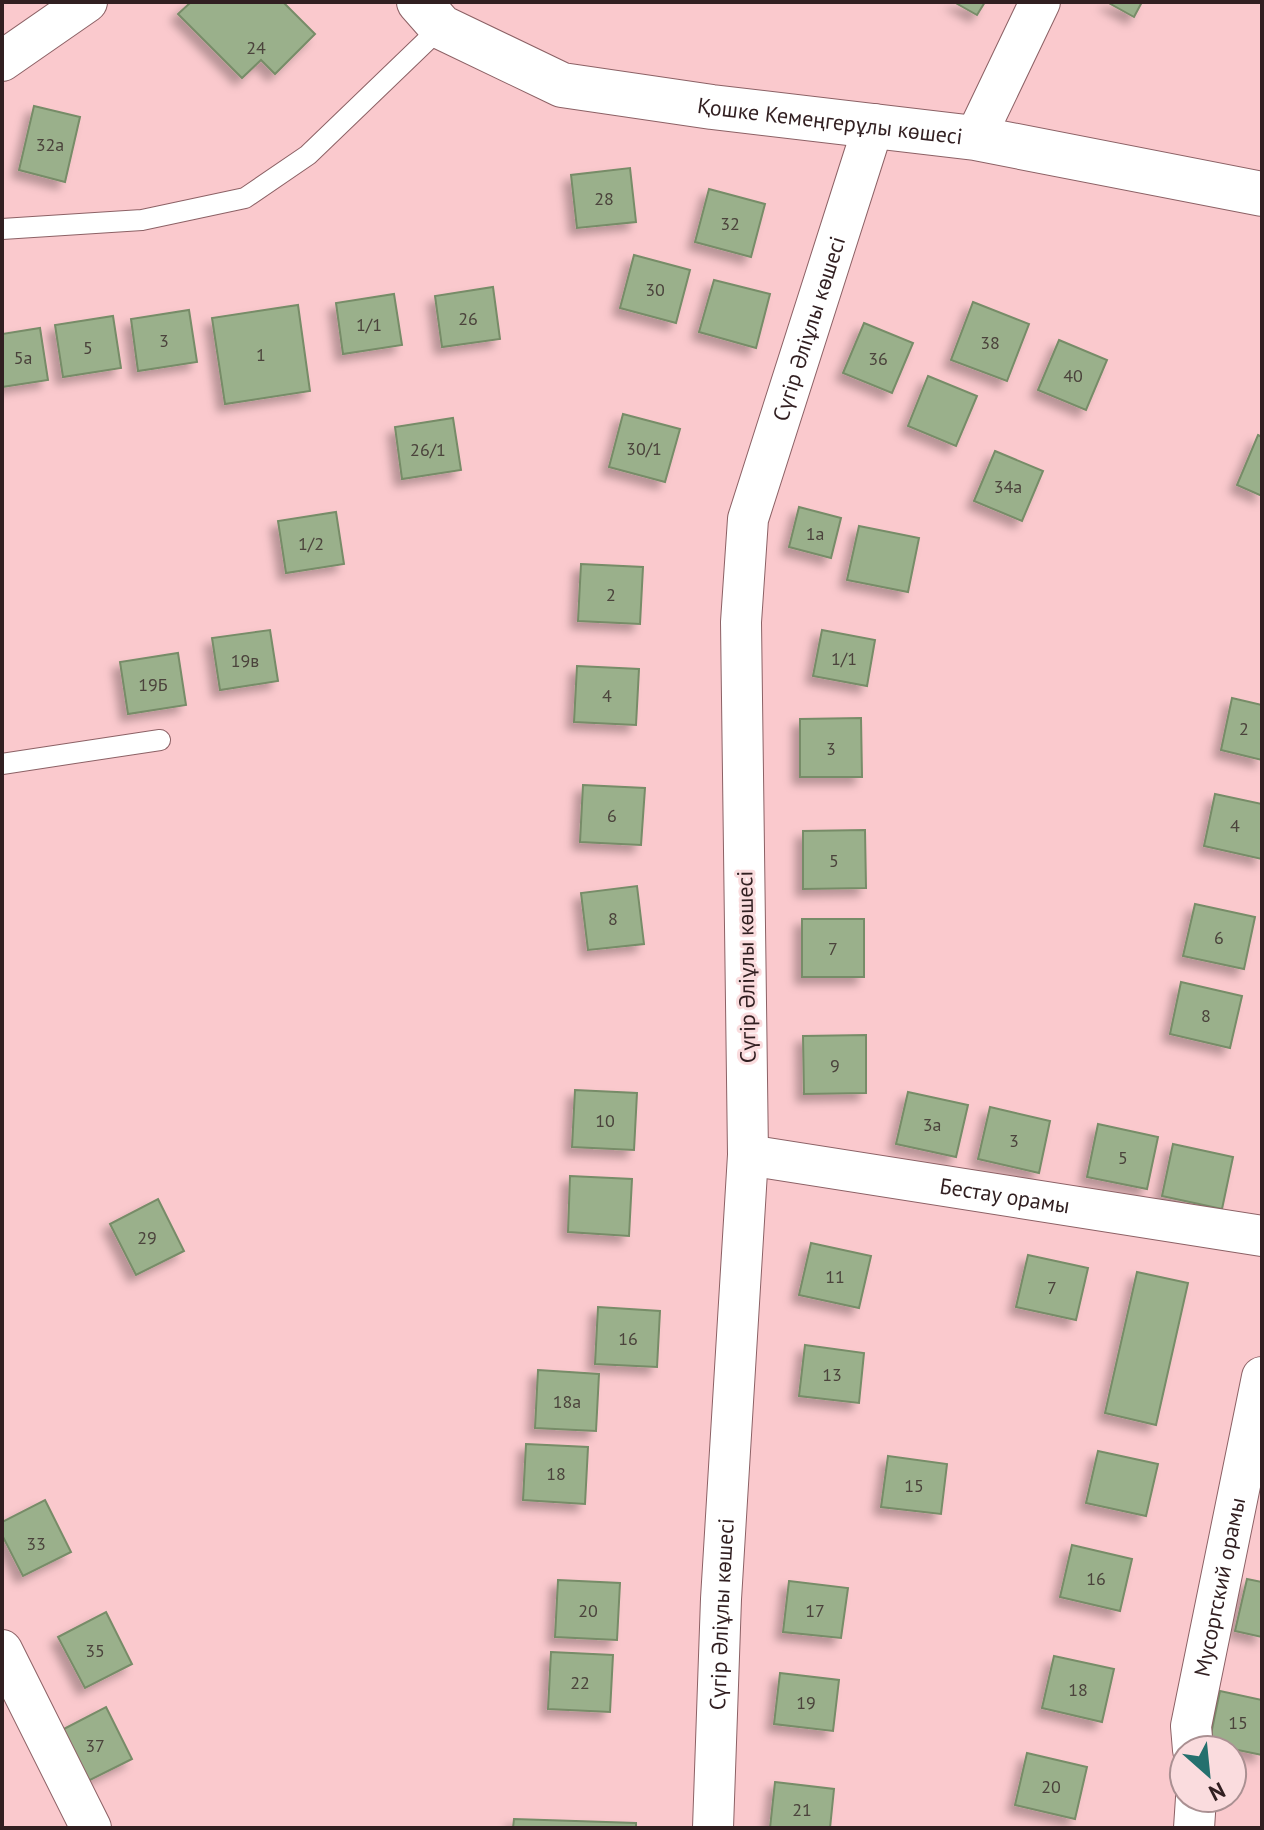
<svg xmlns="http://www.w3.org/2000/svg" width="1264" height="1830" viewBox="0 0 1264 1830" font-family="'PT Sans',sans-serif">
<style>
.building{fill:#9ab08b;stroke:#778c68;stroke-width:2;filter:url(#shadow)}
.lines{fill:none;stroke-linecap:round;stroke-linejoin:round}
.lane-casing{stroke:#8c6165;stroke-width:22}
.street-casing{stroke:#8c6165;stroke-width:42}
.secondary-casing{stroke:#8c6165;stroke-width:46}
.lane{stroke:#fff;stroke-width:20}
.street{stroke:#fff;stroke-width:40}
.secondary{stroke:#fff;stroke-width:44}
.labels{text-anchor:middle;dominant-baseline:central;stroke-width:6;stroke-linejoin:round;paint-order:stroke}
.number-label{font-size:18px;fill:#4b433c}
.street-label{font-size:22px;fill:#311f21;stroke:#fadcde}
</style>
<defs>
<filter id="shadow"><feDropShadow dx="-7" dy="7" stdDeviation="4" flood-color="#0004"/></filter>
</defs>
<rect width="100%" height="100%" fill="#fac9cd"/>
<g class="building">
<path d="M191,2H283L315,34L275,74L261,60L242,78L178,14Z"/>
<path d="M954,2H985L977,15Z"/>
<path d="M1107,2H1142L1134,17Z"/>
<path d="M34,106L80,117L65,182L19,170Z"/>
<path d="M630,168L636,222L577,228L571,175Z"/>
<path d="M709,189L765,204L751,257L695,242Z"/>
<path d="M634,255L690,270L676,323L620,308Z"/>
<path d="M714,280L770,294L756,348L699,332Z"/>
<path d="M493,287L500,339L442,347L435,296Z"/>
<path d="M394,294L402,345L343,354L336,303Z"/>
<path d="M973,302L1029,324L1007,381L951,360Z"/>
<path d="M298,305L310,391L225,404L212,318Z"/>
<path d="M189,310L197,362L138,371L131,319Z"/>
<path d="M113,316L121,368L63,377L55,325Z"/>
<path d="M864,323L913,343L892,393L843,373Z"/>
<path d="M40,328L48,380L2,387V334Z"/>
<path d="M1059,340L1107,360L1086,410L1038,390Z"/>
<path d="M928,376L977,396L956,446L908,426Z"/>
<path d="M623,414L680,429L665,482L609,467Z"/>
<path d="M453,418L461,470L402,479L395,427Z"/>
<path d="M1258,435L1262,437V496L1237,485Z"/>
<path d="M995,451L1043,471L1022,521L974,501Z"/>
<path d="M799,507L841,518L831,558L789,547Z"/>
<path d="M336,512L344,564L286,573L278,521Z"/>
<path d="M859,526L919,538L908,592L847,580Z"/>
<path d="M581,564L643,567L640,624L578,621Z"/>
<path d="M270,630L278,681L220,690L212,638Z"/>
<path d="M822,630L875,640L867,686L813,676Z"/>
<path d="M178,653L186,705L128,714L120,662Z"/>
<path d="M577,666L639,669L636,725L574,722Z"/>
<path d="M1232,698L1262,705V760L1221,750Z"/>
<path d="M861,718L862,777H800V719Z"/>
<path d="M583,785L645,788L641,845L580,842Z"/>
<path d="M1215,794L1262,804V859L1204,846Z"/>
<path d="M865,830L866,888L803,889V831Z"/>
<path d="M637,886L644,944L588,950L581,893Z"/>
<path d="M1195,904L1255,917L1244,969L1183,956Z"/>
<rect x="802" y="919" width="62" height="58"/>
<path d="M1181,982L1242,996L1230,1048L1170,1034Z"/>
<path d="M866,1035V1093L804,1094L803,1036Z"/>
<path d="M575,1090L637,1093L634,1150L572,1147Z"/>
<path d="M908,1092L968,1105L956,1157L896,1144Z"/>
<path d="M990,1107L1050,1121L1039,1173L978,1159Z"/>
<path d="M1098,1124L1158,1137L1147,1189L1087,1177Z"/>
<path d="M1173,1144L1233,1157L1222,1209L1162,1196Z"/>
<path d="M570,1176L632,1179L629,1236L568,1232Z"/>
<path d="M158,1199L184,1251L136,1275L110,1224Z"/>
<path d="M811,1243L871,1256L859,1308L799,1295Z"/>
<path d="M1028,1255L1088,1268L1076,1320L1016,1307Z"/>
<path d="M1137,1272L1188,1283L1156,1425L1105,1413Z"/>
<path d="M598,1307L660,1311L657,1367L595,1364Z"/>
<path d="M805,1345L864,1353L859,1403L799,1396Z"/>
<path d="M538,1370L599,1374L596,1431L535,1428Z"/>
<path d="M526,1444L588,1447L585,1504L523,1500Z"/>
<path d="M1098,1451L1158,1464L1146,1516L1086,1503Z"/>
<path d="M888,1456L947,1464L941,1514L881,1507Z"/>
<path d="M45,1500L71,1552L23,1576L2,1535V1522Z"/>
<path d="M1072,1545L1132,1559L1120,1611L1060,1597Z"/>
<path d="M1247,1579L1262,1582V1637L1235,1631Z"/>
<path d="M558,1580L620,1583L617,1640L555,1637Z"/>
<path d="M789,1581L848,1588L841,1638L783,1632Z"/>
<path d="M106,1612L132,1664L85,1688L58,1637Z"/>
<path d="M551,1652L613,1655L610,1712L548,1709Z"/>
<path d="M1054,1656L1114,1669L1102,1722L1042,1708Z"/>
<path d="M780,1673L839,1680L833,1731L774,1724Z"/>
<path d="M1220,1691L1262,1700V1755L1209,1744Z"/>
<path d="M106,1707L132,1759L84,1783L58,1732Z"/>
<path d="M1027,1753L1087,1767L1075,1819L1015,1805Z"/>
<path d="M775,1782L834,1789L830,1828H770Z"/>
<path d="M514,1819L636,1823V1828H513Z"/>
</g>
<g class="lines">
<g class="lane-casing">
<g id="lane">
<path d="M2,229L142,220L245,198L308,155L441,27"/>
<path d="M2,764L160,740"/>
</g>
</g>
<g class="street-casing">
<g id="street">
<path d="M2,61L87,2"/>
<path d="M975,138L1040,2"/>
<path id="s1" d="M748,1155L1262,1236"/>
<path d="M2,1650L91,1828"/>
<path id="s2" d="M1193,1750L1191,1726L1262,1377"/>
<path id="s3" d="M713,1828L721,1599L748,1155L741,622L748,519L874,124"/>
<path d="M1194,1828L1196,1798"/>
</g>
</g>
<g class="secondary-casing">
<g id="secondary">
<path id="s4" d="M419,2L441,27L562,85L712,107L975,138L1262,194"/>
</g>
</g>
<use href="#lane" class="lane"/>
<use href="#street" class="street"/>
<use href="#secondary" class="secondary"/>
</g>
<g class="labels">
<g class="number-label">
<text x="256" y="47">24</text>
<text x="50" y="144">32а</text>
<text x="604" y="198">28</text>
<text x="730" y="223">32</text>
<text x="655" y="289">30</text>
<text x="468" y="318">26</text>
<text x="369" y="324">1/1</text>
<text x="164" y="340">3</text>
<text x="990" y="342">38</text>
<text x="88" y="347">5</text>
<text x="261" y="354">1</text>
<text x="23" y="357">5а</text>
<text x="878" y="358">36</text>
<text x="1073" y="375">40</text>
<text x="644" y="448">30/1</text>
<text x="428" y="449">26/1</text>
<text x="1008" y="486">34а</text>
<text x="815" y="533">1а</text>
<text x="311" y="543">1/2</text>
<text x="611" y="594">2</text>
<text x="844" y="658">1/1</text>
<text x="245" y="660">19в</text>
<text x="153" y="684">19Б</text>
<text x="607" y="695">4</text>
<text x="1244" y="728">2</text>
<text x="831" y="748">3</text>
<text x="612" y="815">6</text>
<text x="1235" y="825">4</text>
<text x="834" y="860">5</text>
<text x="613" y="918">8</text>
<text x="1219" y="937">6</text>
<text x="833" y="948">7</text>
<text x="1206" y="1015">8</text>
<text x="835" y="1065">9</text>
<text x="605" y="1120">10</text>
<text x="932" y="1124">3а</text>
<text x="1014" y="1140">3</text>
<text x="1123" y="1157">5</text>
<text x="147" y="1237">29</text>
<text x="835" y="1276">11</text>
<text x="1052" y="1287">7</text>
<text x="628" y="1338">16</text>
<text x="832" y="1374">13</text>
<text x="567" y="1401">18а</text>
<text x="556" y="1473">18</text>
<text x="914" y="1485">15</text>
<text x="36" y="1543">33</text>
<text x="1096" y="1578">16</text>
<text x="588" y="1610">20</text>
<text x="815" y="1610">17</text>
<text x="95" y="1650">35</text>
<text x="580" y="1682">22</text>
<text x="1078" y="1689">18</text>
<text x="806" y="1702">19</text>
<text x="1238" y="1722">15</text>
<text x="95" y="1745">37</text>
<text x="1051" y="1786">20</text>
<text x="802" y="1809">21</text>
</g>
<g class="street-label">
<text stroke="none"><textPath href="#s4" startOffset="438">Қошке Кемеңгерұлы көшесі</textPath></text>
<text stroke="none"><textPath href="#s3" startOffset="1510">Сүгір Әліұлы көшесі</textPath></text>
<text transform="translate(746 967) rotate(-91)">Сүгір Әліұлы көшесі</text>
<text stroke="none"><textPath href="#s1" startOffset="260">Бестау орамы</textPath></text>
<text stroke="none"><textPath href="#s2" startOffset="166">Мусоргский орамы</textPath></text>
<text stroke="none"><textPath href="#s3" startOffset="214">Сүгір Әліұлы көшесі</textPath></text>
</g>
</g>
<rect width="1264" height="1830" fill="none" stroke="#311f21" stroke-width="8"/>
<g transform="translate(1208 1774) rotate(153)"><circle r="38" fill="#fadcde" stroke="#aa9092" stroke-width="2"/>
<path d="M0-6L14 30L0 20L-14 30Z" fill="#25706e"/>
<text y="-12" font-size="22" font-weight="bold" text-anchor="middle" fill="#311f21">N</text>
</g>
</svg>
